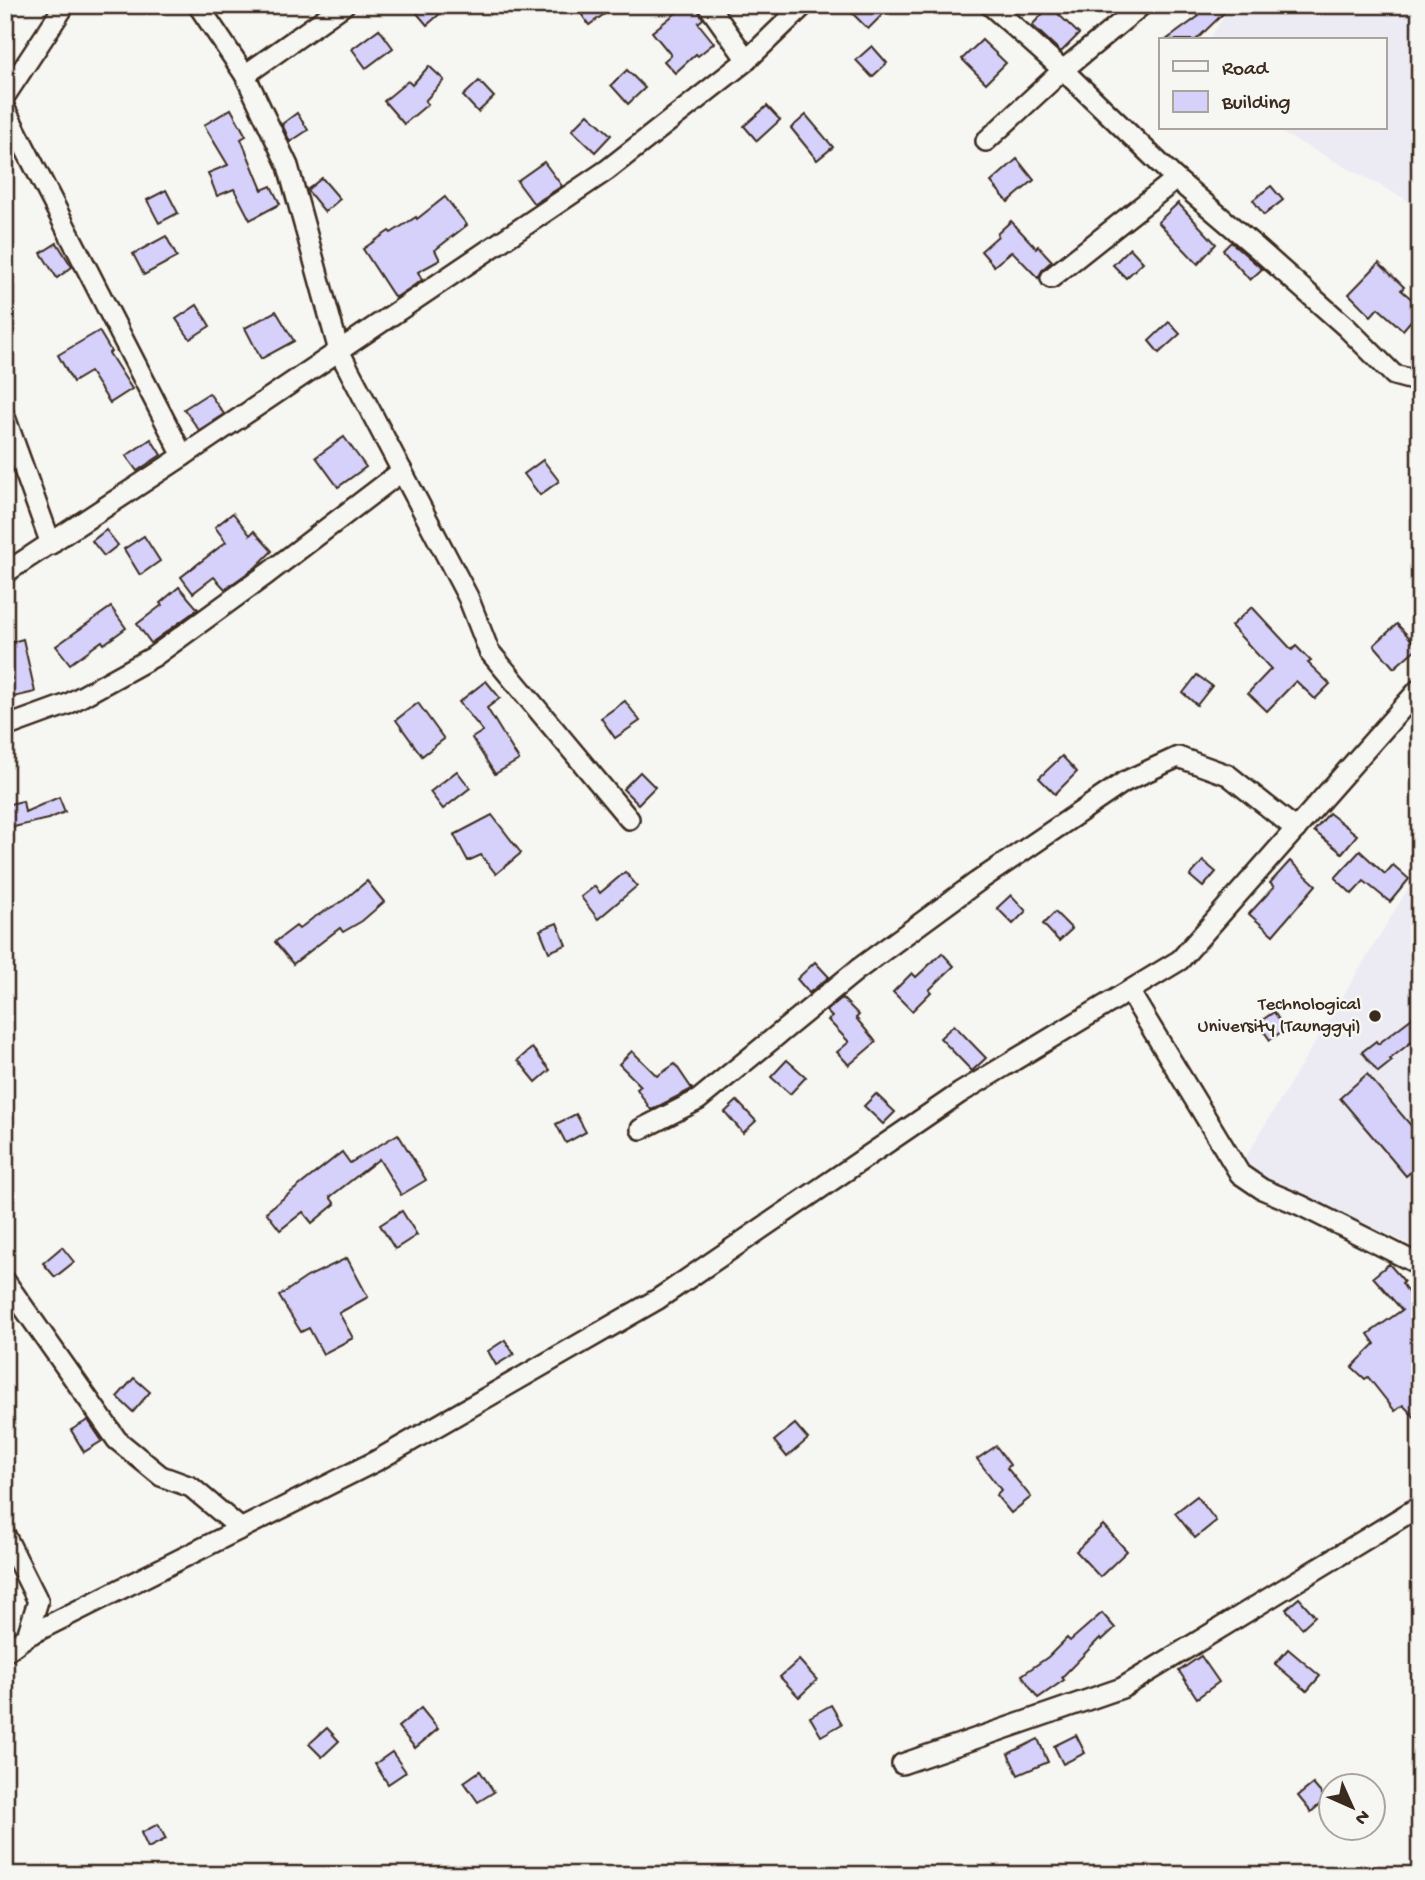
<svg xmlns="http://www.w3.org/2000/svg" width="1425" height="1880" viewBox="0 0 1425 1880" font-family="'Gochi Hand',sans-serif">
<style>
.built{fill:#ecebf4}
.building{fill:#d6d1fa;stroke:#3b2a1e;stroke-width:2}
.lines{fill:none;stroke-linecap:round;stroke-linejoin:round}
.minor-casing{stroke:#3b2a1e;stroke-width:24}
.minor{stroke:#f6f6f2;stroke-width:19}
.poi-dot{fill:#3b2a1e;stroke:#f6f6f2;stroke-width:2.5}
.labels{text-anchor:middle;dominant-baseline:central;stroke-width:5;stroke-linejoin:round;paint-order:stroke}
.poi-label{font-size:19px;fill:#3b2a1e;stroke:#f6f6f2;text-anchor:end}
</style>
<rect width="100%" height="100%" fill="#f6f6f2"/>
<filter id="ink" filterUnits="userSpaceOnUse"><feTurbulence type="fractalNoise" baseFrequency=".0143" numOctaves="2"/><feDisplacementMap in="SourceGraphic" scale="14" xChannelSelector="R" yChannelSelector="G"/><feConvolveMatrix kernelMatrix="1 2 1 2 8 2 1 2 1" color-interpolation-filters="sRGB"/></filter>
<g filter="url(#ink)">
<g class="built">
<path d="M1231,5H1420V207L1273,128H1385V40H1209Z"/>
<path d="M1420,869V1249L1251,1171L1242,1163Z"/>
</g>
<g class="building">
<path d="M410,5H450L427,25Z"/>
<path d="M575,5H617L589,25Z"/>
<path d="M686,5H696L703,19L698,23L714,43L698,56L696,54L675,73L664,61L671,55L652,32Z"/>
<path d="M844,5H892L868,29Z"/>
<path d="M1189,5H1232L1196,40H1166L1199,16Z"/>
<path d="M1050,6L1079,34L1061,52L1032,25Z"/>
<path d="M379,29L393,48L366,68L352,49Z"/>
<path d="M982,40L1006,63L986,83L962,59Z"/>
<path d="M872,46L887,63L872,77L856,60Z"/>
<path d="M429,66L444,80L425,101L428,104L404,124L384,101L408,81L412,85Z"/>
<path d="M627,70L645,88L628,104L611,85Z"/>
<path d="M479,81L494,97L478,112L463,96Z"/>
<path d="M767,106L780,120L757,141L744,126Z"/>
<path d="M231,109L246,136L241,139L262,190L271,186L280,204L250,220L234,189L217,196L208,173L228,165L204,125Z"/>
<path d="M297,113L308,130L290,142L282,124Z"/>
<path d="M588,114L611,135L595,152L572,130Z"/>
<path d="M806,115L833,147L817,160L791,128Z"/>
<path d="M1017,159L1034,180L1008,202L991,182Z"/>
<path d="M544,162L562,186L534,204L517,181Z"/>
<path d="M322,178L340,199L325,212L307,190Z"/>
<path d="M1271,186L1283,200L1264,215L1253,200Z"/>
<path d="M166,190L178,213L159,223L147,200Z"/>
<path d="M445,197L467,225L435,250L440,260L418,272L422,280L395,298L363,249L389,231L391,233L416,217L417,219Z"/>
<path d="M1178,203L1216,244L1198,264L1158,222Z"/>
<path d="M1011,221L1036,248L1038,246L1052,261L1043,269L1038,278L1012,251L994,266L981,251L998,236L997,234Z"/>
<path d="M166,236L177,257L144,275L133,254Z"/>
<path d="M1231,242L1262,269L1250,280L1223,250Z"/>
<path d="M57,243L72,267L57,278L41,253Z"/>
<path d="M1130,248L1143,262L1126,278L1113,265Z"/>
<path d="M1379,263L1404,287L1401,290L1420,306V310L1403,330L1378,308L1371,316L1349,294Z"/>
<path d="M197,305L210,326L190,339L176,319Z"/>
<path d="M276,311L294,341L261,359L245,328Z"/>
<path d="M1169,322L1180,334L1159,353L1149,341Z"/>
<path d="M99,331L111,351L109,353L132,389L110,403L90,372L73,382L58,355Z"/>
<path d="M209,393L224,414L199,430L184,409Z"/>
<path d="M344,437L366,467L338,487L316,457Z"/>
<path d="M151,439L161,455L137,471L126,456Z"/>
<path d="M543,460L559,481L540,495L524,474Z"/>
<path d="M233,513L250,535L254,531L272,551L256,567L225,589L214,577L193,593L181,577L226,542L215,527Z"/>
<path d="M106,530L118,545L104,556L92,541Z"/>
<path d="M144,536L160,561L140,575L124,549Z"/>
<path d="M179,587L198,609L151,643L137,624L162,605L160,603Z"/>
<path d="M111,607L126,628L104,644L102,641L70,664L56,646Z"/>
<path d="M1252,607L1292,650L1296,646L1311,661L1308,663L1330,684L1315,699L1296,681L1267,711L1248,693L1271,669L1231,626Z"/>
<path d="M1397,624L1418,647L1394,668L1374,645Z"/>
<path d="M23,639L35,692L5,699V680L12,679L5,654V644Z"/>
<path d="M1197,675L1212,686L1197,705L1183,693Z"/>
<path d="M486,681L500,698L487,708L519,760L495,774L472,738L483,731L459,702Z"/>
<path d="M625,701L640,721L615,738L601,718Z"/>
<path d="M418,703L444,739L422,756L396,720Z"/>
<path d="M1062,756L1077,772L1055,794L1039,778Z"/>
<path d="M457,771L470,788L443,809L430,792Z"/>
<path d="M640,772L655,787L638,804L623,789Z"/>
<path d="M59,797L65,812L48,819L5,829V805L23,801L25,812Z"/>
<path d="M1329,813L1357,835L1342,853L1314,831Z"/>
<path d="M492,815L521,853L496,874L481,855L468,861L454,835Z"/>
<path d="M1360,851L1385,874L1393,865L1409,879L1390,902L1364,881L1352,894L1335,878Z"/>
<path d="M1203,861L1216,872L1203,887L1190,876Z"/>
<path d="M1290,861L1316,885L1273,935L1249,914L1274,887L1270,883Z"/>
<path d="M625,872L637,886L598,919L581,897L595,886L600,893Z"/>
<path d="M367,881L384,902L362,921L343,932L340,928L293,964L275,942L296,926L299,929L313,918L344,900Z"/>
<path d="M1011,895L1026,911L1013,924L997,908Z"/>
<path d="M1055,912L1072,929L1059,941L1043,924Z"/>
<path d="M557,923L566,945L549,952L540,930Z"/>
<path d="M942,953L954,966L929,990L931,992L912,1011L893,992L912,973L916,977Z"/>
<path d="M815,962L829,977L809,993L797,979Z"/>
<path d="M842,998L859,1015L856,1018L876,1042L849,1065L837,1052L849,1042L828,1020L832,1017L826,1011Z"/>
<path d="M1274,1012L1285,1029L1270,1040L1258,1023Z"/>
<path d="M1420,1012V1035L1390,1059L1392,1061L1378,1072L1362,1052L1376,1041L1378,1044Z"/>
<path d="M954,1025L986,1058L972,1071L940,1038Z"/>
<path d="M532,1048L550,1070L536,1082L518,1060Z"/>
<path d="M632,1051L657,1076L675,1064L692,1089L651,1110L637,1089L641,1086L619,1064Z"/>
<path d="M787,1060L806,1077L790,1094L771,1077Z"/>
<path d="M1367,1074L1420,1136V1164L1406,1176L1340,1098Z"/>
<path d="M876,1094L895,1112L883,1124L864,1106Z"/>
<path d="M737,1101L756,1121L743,1133L725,1112Z"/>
<path d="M576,1114L586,1132L566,1143L556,1124Z"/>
<path d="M398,1134L426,1180L401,1195L379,1159L330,1197L335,1204L312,1223L303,1212L280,1230L266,1212L342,1152L350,1163Z"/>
<path d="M402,1211L417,1235L395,1249L380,1225Z"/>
<path d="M62,1247L74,1262L55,1277L43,1263Z"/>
<path d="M347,1258L368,1297L339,1313L353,1338L323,1354L309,1328L301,1332L279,1296L307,1277Z"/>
<path d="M1389,1264L1404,1281L1402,1283L1420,1312V1354L1413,1359L1420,1370V1423L1403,1405L1395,1411L1368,1377L1365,1379L1352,1367L1375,1344L1368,1334L1402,1310L1373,1277Z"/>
<path d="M505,1340L514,1354L496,1365L488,1351Z"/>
<path d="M134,1378L150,1392L133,1412L117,1397Z"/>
<path d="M88,1420L102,1441L84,1452L71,1430Z"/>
<path d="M795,1424L808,1439L787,1457L774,1441Z"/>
<path d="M996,1446L1010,1465L1007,1468L1031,1497L1011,1513L996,1495L1001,1490L977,1459Z"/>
<path d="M1197,1496L1216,1521L1195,1538L1175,1513Z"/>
<path d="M1103,1525L1127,1551L1100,1577L1076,1551Z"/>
<path d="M1299,1598L1315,1616L1302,1628L1286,1609Z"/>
<path d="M1102,1613L1115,1628L1102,1640L1100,1638L1062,1677L1064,1680L1038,1698L1022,1675L1048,1657L1067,1638L1070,1641Z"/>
<path d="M1288,1649L1320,1676L1307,1691L1275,1664Z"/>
<path d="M1201,1656L1219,1682L1197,1698L1179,1671Z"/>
<path d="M799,1660L817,1680L799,1697L780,1677Z"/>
<path d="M831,1705L842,1724L821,1736L810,1717Z"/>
<path d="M421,1708L438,1729L415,1748L398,1727Z"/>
<path d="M327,1728L339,1741L322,1757L309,1744Z"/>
<path d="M1076,1735L1085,1753L1063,1764L1054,1746Z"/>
<path d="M1038,1739L1048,1762L1018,1775L1008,1754Z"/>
<path d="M392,1752L406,1772L388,1784L375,1764Z"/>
<path d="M480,1771L494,1792L478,1802L464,1782Z"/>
<path d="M1313,1784L1326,1799L1311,1812L1298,1796Z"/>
<path d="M158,1824L166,1839L148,1848L141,1833Z"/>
</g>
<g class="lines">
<g class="minor-casing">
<g id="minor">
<path d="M198,5L245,75L288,166L339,351L468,597L489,651L629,819"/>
<path d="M708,5L747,60"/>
<path d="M990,5L1063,70L1176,179L1257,248L1346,327L1394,375L1420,382"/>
<path d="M245,75L344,5"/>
<path d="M5,96L65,5"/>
<path d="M5,109L183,456"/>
<path d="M986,141L1063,70L1142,5"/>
<path d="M1051,278L1176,179"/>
<path d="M5,417L51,544"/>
<path d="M5,573L183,456L607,170L747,60L804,5"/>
<path d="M5,727L68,704L153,657L267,574L402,471"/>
<path d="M1129,991L1240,1174L1262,1189L1300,1205L1420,1265"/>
<path d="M641,1129L698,1100L857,970L977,882L1124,782L1178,757L1228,775L1296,829"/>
<path d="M5,1281L117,1440L161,1476L191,1487L241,1529"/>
<path d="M5,1535L38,1601L27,1636L5,1652"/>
<path d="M27,1636L376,1461L658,1299L960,1093L1180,960L1420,688"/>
<path d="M902,1764L1122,1688L1420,1506"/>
</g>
</g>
<use href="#minor" class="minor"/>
</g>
</g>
<circle class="poi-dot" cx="1375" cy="1016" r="7"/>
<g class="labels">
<g class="poi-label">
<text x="1361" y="1005">Technological<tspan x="1361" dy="22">University (Taunggyi)</tspan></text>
</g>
</g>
<rect width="1425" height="1880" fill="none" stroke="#f6f6f2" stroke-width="28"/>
<rect x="14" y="14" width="1397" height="1852" fill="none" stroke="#3b2a1e" stroke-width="2.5" filter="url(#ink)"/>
<rect x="1159" y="38" width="228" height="91" fill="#f6f6f2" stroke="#aba49d" stroke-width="2"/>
<rect x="1173" y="61" width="35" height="10" fill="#f6f6f2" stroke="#aba49d" stroke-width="2"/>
<text x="1222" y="74" font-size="21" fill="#3b2a1e">Road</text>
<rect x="1173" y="91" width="35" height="21" fill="#d6d1fa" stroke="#aba49d" stroke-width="2"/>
<text x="1222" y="108" font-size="21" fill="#3b2a1e">Building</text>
<g transform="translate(1352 1807) rotate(135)"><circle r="33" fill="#f6f6f2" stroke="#aba49d" stroke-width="2"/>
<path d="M0-5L12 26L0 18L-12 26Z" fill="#3b2a1e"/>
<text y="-10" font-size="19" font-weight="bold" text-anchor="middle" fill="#3b2a1e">N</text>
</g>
</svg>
